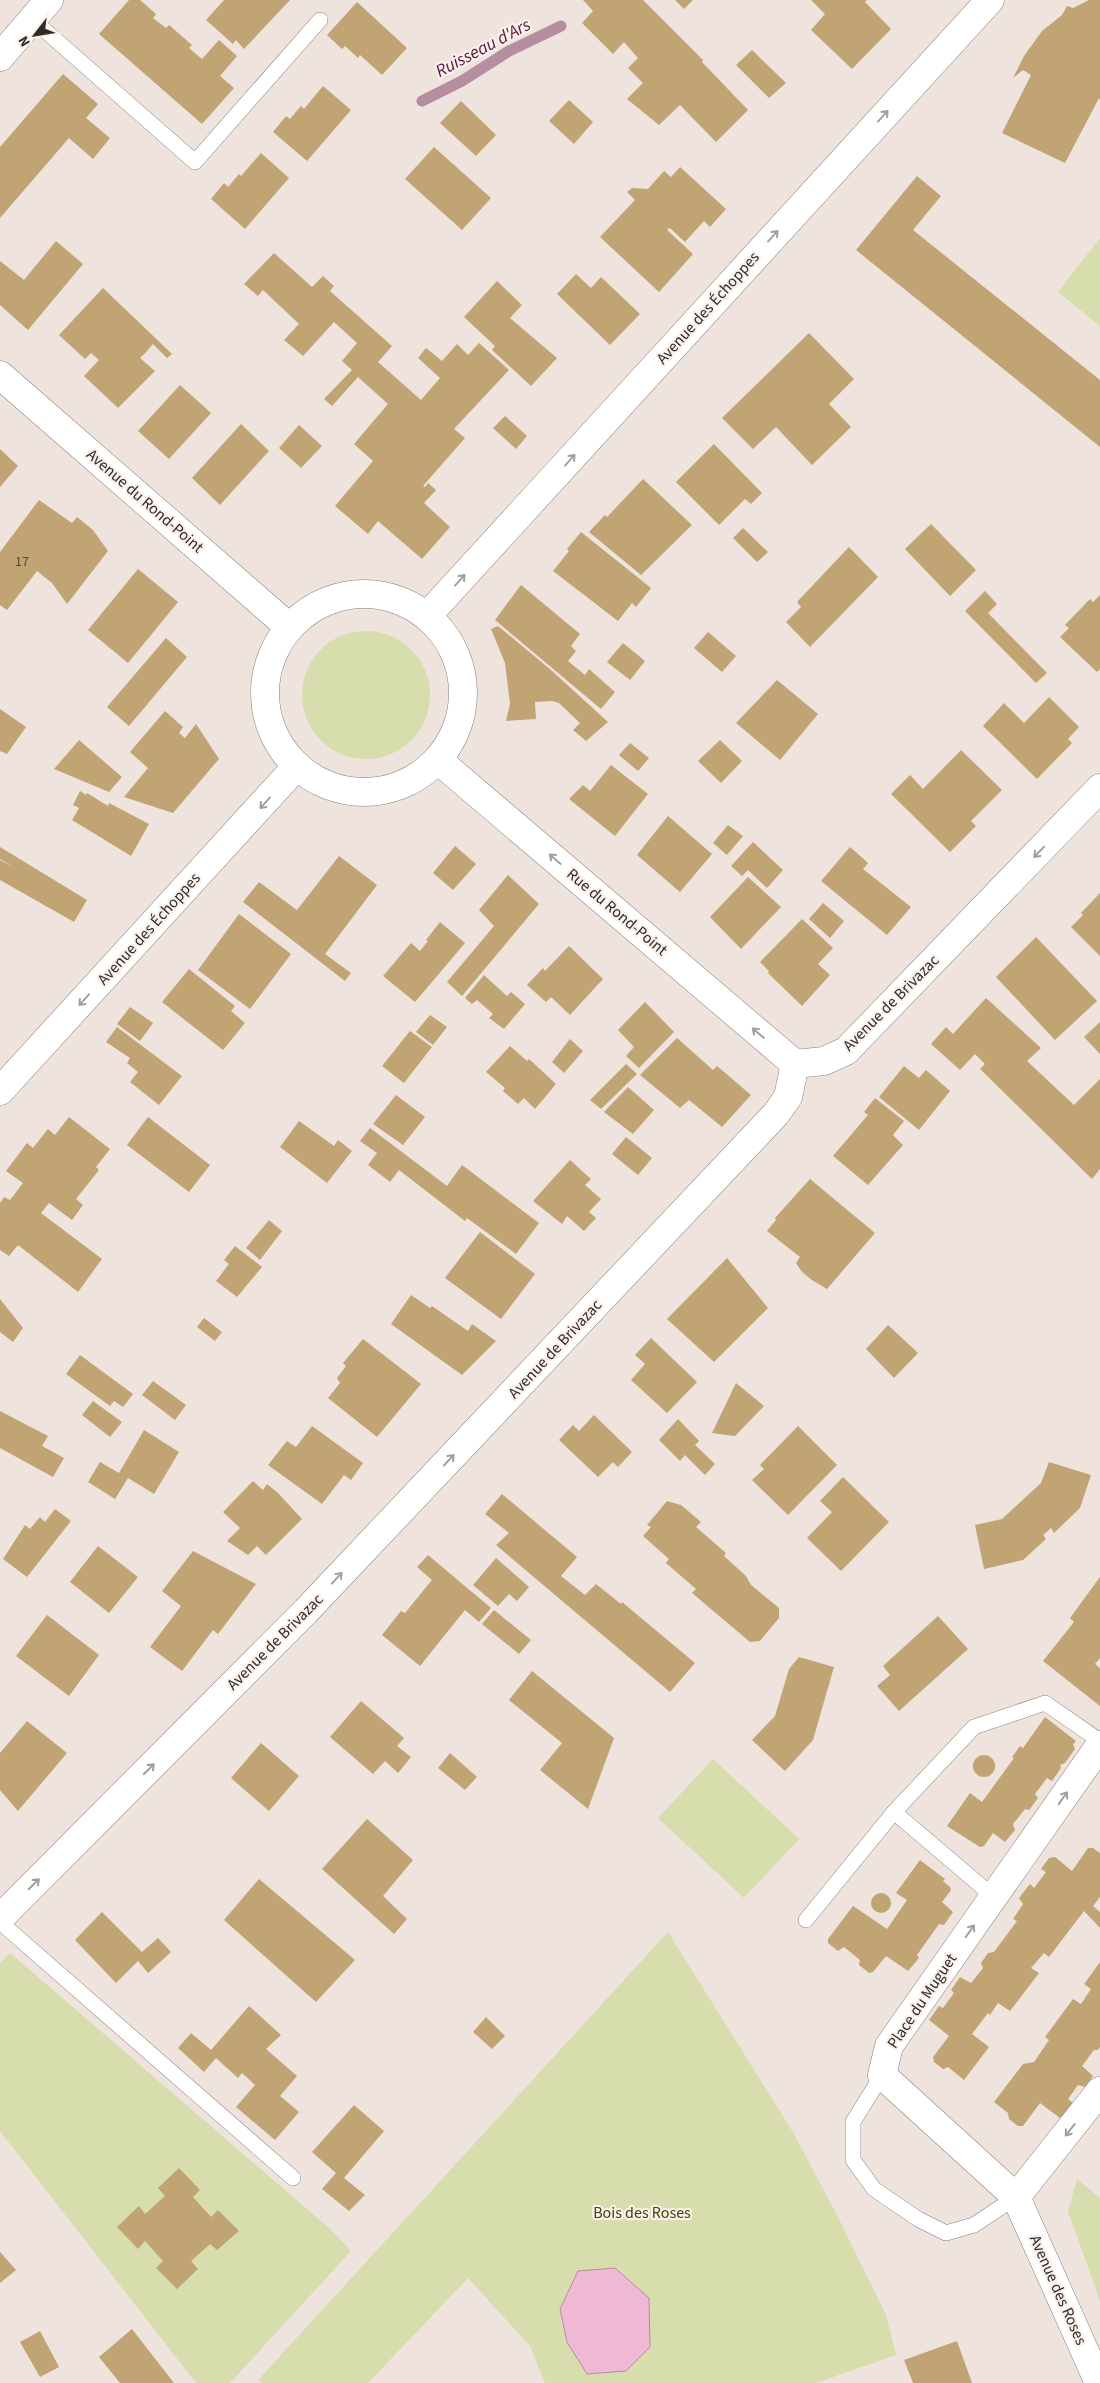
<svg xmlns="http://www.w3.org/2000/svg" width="1100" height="2383" viewBox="0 0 1100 2383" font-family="'Source Sans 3',sans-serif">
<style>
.green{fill:#d7ddac}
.water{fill:#efb8d5;stroke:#b58ea1}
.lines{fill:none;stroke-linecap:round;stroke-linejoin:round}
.stream{stroke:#b58ea1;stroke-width:11}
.building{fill:#c0a473}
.lane-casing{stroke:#8a807b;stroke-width:16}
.street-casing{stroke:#8a807b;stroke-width:29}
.lane{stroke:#fff;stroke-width:15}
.street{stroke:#fff;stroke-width:28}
.oneway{stroke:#a1a09e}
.labels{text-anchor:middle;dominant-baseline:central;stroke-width:4.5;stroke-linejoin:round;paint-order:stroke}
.number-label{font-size:14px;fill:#53493b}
.street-label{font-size:16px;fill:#2f2b28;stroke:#fbf0eb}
.park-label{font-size:16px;fill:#414401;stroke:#fbf0eb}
.water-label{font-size:18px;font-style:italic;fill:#55173e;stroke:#fbf0eb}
</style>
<rect width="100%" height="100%" fill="#eee3dd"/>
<g class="green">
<path d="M1100,238V326L1058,292Z"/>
<circle cx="366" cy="695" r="64"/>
<path d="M713,1759L799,1839L744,1898L658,1818Z"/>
<path d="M668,1932L794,2134L838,2217L886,2315L896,2355L816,2383H545L530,2346L468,2278L368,2383H262L259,2379Z"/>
<path d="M10,1953L329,2228L351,2251L230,2383H196L0,2131V1963Z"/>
<path d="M1077,2179L1100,2198V2301L1068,2211Z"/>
</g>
<path class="water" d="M615,2268L649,2298L650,2347L626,2371L587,2374L567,2342L560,2309L578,2271Z"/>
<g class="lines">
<path class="stream" d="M422,101L462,81L509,51L561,26"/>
</g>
<g class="building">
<path d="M129,0H140L156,14L153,18L166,28L169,25L192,45L189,48L202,59L219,40L237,56L220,76L234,88L202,124L99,34Z"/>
<path d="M224,0H290L244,49L236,40L233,44L206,20Z"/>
<path d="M583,0H643L703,60L702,62L748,110L716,142L680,105L659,125L627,99L643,83L628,68L638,58L624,42L613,54L582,23L593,11Z"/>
<path d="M675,0H693L684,9Z"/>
<path d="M811,0H867L865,2L891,29L852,69L811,30L825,14Z"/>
<path d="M1089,0H1100V101L1099,98L1065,163L1002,133L1031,75L1023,70L1013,78L1024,56L1042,31L1062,15L1067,6L1073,8Z"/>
<path d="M357,2L407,48L382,75L360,55L358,58L345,46L342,49L327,35Z"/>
<path d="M752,50L786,83L769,98L736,65Z"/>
<path d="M63,74L98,104L86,118L110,138L93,159L69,138L0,218V147Z"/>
<path d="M323,86L351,110L307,161L273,132L286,116L290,119L301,106L304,109Z"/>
<path d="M569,100L593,122L574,144L549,121Z"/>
<path d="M461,101L496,135L476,156L440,123Z"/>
<path d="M434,147L491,198L462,230L405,179Z"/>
<path d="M261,153L289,178L245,229L211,199L224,183L228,187L239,174L241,176Z"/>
<path d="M680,167L726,209L710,227L704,221L685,242L670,228L667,230L693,254L659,292L600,237L635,200L627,192L632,188L648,189L664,171L671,177Z"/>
<path d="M917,176L941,196L913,230L1100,380V447L856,250Z"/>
<path d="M56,241L83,264L28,330L0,305V261L24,280Z"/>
<path d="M274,253L312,287L323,276L334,286L330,291L392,346L378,362L421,400L440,378L418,358L426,348L442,361L457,344L468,355L479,343L509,370L454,429L465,438L423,486L425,487L428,483L436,490L424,503L450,527L422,559L378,521L368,534L335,506L373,461L354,444L388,404L358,377L332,406L324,399L352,370L342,361L357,343L334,322L303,356L284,340L299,324L263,290L258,296L244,284Z"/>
<path d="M576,274L591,288L601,277L640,314L610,345L557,294Z"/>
<path d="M497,281L522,305L510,318L557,358L531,386L492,350L495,346L464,317Z"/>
<path d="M103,288L172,354L167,358L153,344L147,351L140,358L155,371L118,408L84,376L99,360L91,353L85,359L59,335Z"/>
<path d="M809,333L854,379L829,404L851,427L812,465L776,427L753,449L722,418Z"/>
<path d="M180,385L211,413L169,459L138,431Z"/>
<path d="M505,416L527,436L516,449L493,428Z"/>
<path d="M241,424L269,451L220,505L192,478Z"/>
<path d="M299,425L322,446L301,468L279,448Z"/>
<path d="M714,444L762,493L751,504L745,499L719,525L676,482Z"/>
<path d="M0,449L18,466L0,487Z"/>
<path d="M643,479L692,525L641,575L589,532L605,515L607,517Z"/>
<path d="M39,500L72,523L77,517L93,530L108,551L67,604L52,583L37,571L7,610L0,605V552Z"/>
<path d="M931,524L976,570L950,596L905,549Z"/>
<path d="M743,528L768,552L757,562L733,538Z"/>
<path d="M581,532L651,588L636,607L632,603L618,621L553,571L569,551L567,549Z"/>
<path d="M849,547L878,577L810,647L786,622L801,607L797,602Z"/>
<path d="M138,569L178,602L128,663L88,630Z"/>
<path d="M521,585L580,634L571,646L576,651L568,661L585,675L589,669L615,692L601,709L495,620Z"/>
<path d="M985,591L997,604L988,613L1047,673L1036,683L965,611Z"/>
<path d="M1100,595V669L1097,672L1060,637L1069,628L1065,625L1090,599L1093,602Z"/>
<path d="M498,626L551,670L608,722L586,741L573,730L580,723L559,703L552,701L535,702L536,719L506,721L510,704L505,663L491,629Z"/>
<path d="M708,632L736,656L722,672L694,648Z"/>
<path d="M166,638L187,657L129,726L107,707Z"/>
<path d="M623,643L645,661L630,680L607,662Z"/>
<path d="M777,680L818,714L780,760L736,723Z"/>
<path d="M1049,697L1079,727L1068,739L1072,743L1037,779L983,726L1004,703L1024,723Z"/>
<path d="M0,709L26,727L7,754L0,751Z"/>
<path d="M165,711L183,727L179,733L185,738L196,724L219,759L173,813L124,797L148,768L130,752Z"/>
<path d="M79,740L122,777L109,792L54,769Z"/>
<path d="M720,740L742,761L721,783L698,761Z"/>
<path d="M630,743L649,758L638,771L619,755Z"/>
<path d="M961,750L1002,790L971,821L976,826L950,852L891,794L910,775L923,789Z"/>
<path d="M611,765L648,794L615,836L569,799L583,785L590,791Z"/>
<path d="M80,791L86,795L87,793L108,806L109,803L149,824L131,856L72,820L79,808L73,805Z"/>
<path d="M668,816L712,854L680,892L637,855Z"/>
<path d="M728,825L743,836L727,855L713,843Z"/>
<path d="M753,842L783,870L767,888L748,870L742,876L731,866Z"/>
<path d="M455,846L476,864L453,890L433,873Z"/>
<path d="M0,847L87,900L74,922L0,880V860L15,868L0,859Z"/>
<path d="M850,847L868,863L863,869L911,907L887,935L821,881Z"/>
<path d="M339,856L377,885L325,954L351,973L345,981L243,902L259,882L297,910Z"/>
<path d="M508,875L539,904L462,996L447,982L494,926L479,910Z"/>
<path d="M748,877L781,907L741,949L710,917Z"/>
<path d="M1100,893V956L1071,927L1083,915L1081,913Z"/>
<path d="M823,903L844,921L830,938L809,919Z"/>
<path d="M239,914L291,954L250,1009L198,970Z"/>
<path d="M802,919L833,948L818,964L830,975L802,1006L768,973L769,971L760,962Z"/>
<path d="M440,922L465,943L415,1002L383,976L411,943L420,951L428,941L426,940Z"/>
<path d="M1036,937L1097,1001L1055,1040L996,977Z"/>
<path d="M569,946L603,979L570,1015L551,997L546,1002L527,985L543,968L545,971Z"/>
<path d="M189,969L235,1006L231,1011L245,1023L223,1050L162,1002Z"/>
<path d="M484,975L507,996L511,992L525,1004L504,1029L489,1018L493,1014L477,1000L472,1004L465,998Z"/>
<path d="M986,998L1041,1048L1027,1061L1074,1105L1100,1079V1169L1092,1179L980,1069L985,1064L975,1054L960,1070L931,1044L946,1027L953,1034Z"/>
<path d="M645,1002L674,1032L639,1068L626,1056L634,1047L618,1030Z"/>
<path d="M130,1007L153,1023L140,1041L117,1024Z"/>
<path d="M430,1015L447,1027L433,1045L416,1032Z"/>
<path d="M1100,1022V1054L1084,1037Z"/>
<path d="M117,1027L182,1076L159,1105L130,1082L138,1072L127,1063L130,1058L106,1042Z"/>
<path d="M410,1031L432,1047L404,1083L382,1066Z"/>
<path d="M677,1038L713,1070L717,1066L751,1095L722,1127L689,1100L680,1108L640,1075Z"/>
<path d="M570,1039L583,1051L564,1073L552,1062Z"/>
<path d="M510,1046L527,1061L529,1059L556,1084L535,1109L524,1098L518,1104L503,1091L505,1088L486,1072Z"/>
<path d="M626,1064L637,1074L601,1109L590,1100Z"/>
<path d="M904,1066L919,1078L926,1070L950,1091L919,1130L879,1097Z"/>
<path d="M628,1087L654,1110L633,1134L604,1112Z"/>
<path d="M396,1095L425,1117L403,1145L373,1124Z"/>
<path d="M875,1098L904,1121L893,1135L903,1145L868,1185L833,1156L868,1115L864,1112Z"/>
<path d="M69,1117L110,1149L96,1167L99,1170L76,1199L83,1205L72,1220L49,1203L41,1213L102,1259L78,1292L18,1245L9,1256L0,1250V1203L4,1197L10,1200L23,1183L6,1171L27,1143L33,1148L48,1129L55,1135Z"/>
<path d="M148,1117L210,1165L189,1192L127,1145Z"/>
<path d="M299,1121L334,1146L338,1140L352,1151L327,1183L280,1147Z"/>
<path d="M370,1128L447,1186L462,1165L539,1223L516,1254L467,1218L465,1221L399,1170L390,1182L368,1165L377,1153L360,1141Z"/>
<path d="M626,1137L652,1158L638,1175L612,1154Z"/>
<path d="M570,1160L591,1179L585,1185L601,1199L589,1212L596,1218L584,1231L567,1216L562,1224L533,1201Z"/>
<path d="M810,1179L875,1233L827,1289L812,1280L802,1272L796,1263L800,1257L767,1231L776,1220L775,1218Z"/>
<path d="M269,1220L282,1231L260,1260L246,1248Z"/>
<path d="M480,1232L535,1274L501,1319L445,1278Z"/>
<path d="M235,1246L262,1267L237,1297L216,1281L229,1264L224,1260Z"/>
<path d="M727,1258L768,1308L714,1362L667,1319Z"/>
<path d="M411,1295L430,1308L432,1306L468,1331L472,1324L496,1341L462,1375L391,1324Z"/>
<path d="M0,1299L23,1328L13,1342L0,1332Z"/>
<path d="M204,1318L222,1332L215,1341L197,1327Z"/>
<path d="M888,1325L918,1353L894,1378L866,1349Z"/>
<path d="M651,1338L697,1382L667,1413L631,1380L645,1364L635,1355Z"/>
<path d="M363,1339L421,1384L377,1437L328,1398L340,1383L337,1378L346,1366L343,1363Z"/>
<path d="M80,1355L133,1394L123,1407L114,1401L110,1406L66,1374Z"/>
<path d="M153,1381L186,1405L175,1420L142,1395Z"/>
<path d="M736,1383L764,1406L735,1436L712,1433Z"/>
<path d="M93,1401L122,1422L110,1437L82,1415Z"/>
<path d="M0,1411L48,1436L42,1446L64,1458L53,1477L0,1448Z"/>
<path d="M594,1415L632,1452L618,1467L613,1462L598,1477L559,1440L573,1425L579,1431Z"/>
<path d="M678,1419L699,1441L695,1445L715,1464L705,1475L685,1455L680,1461L659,1440Z"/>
<path d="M312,1426L363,1463L351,1480L344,1475L322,1504L268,1465L287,1441L296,1447Z"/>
<path d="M798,1426L837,1465L788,1515L752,1480L764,1469L760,1465Z"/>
<path d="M144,1430L179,1452L154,1494L128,1478L115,1499L88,1482L100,1462L119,1473Z"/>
<path d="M1049,1462L1091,1475L1080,1508L1054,1533L1051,1528L1043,1535L1046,1539L1023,1560L984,1569L975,1525L1002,1519L1041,1483Z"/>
<path d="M843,1477L889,1522L841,1571L807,1538L832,1512L820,1501Z"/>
<path d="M253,1481L263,1490L267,1484L278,1493L302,1519L266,1555L257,1546L248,1555L227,1541L240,1528L223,1512Z"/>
<path d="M502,1494L577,1557L561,1576L585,1595L596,1584L621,1604L622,1602L695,1663L670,1692L496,1545L509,1533L485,1514Z"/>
<path d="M667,1501L681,1505L701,1522L696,1527L726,1553L724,1556L746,1576L751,1585L779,1608V1618L760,1641L750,1642L692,1593L696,1589L666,1563L669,1559L643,1536L651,1527L647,1525Z"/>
<path d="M55,1509L71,1521L27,1577L3,1559L25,1525L30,1529L40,1517L45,1522Z"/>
<path d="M98,1546L138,1577L109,1613L70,1582Z"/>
<path d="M193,1551L256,1584L218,1634L213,1630L182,1671L150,1647L181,1606L162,1591Z"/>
<path d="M428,1555L491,1608L479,1622L465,1610L420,1666L382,1635L401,1611L405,1613L432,1580L417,1567Z"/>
<path d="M496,1558L529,1587L517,1601L509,1594L498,1606L473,1585Z"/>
<path d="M1100,1577V1658L1095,1664L1100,1668V1706L1043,1661L1074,1622L1070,1618Z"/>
<path d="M494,1610L531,1640L519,1654L482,1624Z"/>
<path d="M47,1615L99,1655L69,1696L16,1656Z"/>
<path d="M938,1616L968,1649L899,1711L877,1686L890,1675L883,1666Z"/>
<path d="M799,1657L834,1667L813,1740L785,1771L752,1740L775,1716L789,1669Z"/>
<path d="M532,1671L614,1738L588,1809L540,1770L562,1743L509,1700Z"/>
<path d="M361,1701L404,1738L397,1746L411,1757L398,1773L385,1761L373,1774L330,1737Z"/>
<path d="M1045,1717L1076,1741L1073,1744L1075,1749L1065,1763L1060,1765L1061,1768L1052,1781L1047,1778L1035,1794L1038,1798L1029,1810L1025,1809L1013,1824L1015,1830L1005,1842L993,1833L984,1846L980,1847L947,1826L970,1793L982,1802L1014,1758L1012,1757L1020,1746L1023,1748Z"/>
<path d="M27,1721L67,1753L18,1811L0,1790V1753Z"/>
<path d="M261,1743L299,1776L269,1811L231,1778Z"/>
<path d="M450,1753L477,1777L465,1790L438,1768Z"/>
<circle cx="984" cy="1766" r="11"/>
<path d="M367,1819L413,1860L383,1896L407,1919L394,1934L322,1869Z"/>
<path d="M1088,1848H1093L1100,1853V1897L1093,1906L1100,1912V1928L1084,1911L1049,1957L1044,1953L1031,1968L1039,1973L1010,2011L998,2003L990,2015L988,2013L972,2034L989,2047L964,2080L948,2067L943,2069L934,2062L933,2057L949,2036L929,2020L939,2006L943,2008L954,1993L951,1990L960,1977L971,1983L983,1968L981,1963L988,1953L994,1952L1017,1921L1013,1919L1023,1904L1019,1898L1030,1884L1034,1888L1046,1872L1041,1869L1049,1858L1055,1857L1072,1871Z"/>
<path d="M920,1860L945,1879L943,1881L950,1887L951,1890L942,1902L953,1912L944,1925L939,1924L917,1955L919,1958L908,1971L886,1956L873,1972L869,1973L859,1965L860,1960L844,1947L838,1951L828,1943V1939L853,1906L887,1929L907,1900L896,1893Z"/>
<path d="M259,1879L355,1960L316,2002L224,1920Z"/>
<circle cx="881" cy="1903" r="10"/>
<path d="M102,1912L142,1952L158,1938L171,1952L148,1973L138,1961L116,1983L75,1940Z"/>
<path d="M1100,1962V2047L1098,2050H1094L1082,2066L1093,2076L1085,2087L1078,2085L1068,2099L1073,2103L1063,2117L1060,2118L1040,2103L1023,2126H1018L1009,2119L1008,2113L994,2102L1023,2064L1034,2062L1049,2040L1045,2037L1073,1999L1081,2004L1091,1989L1084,1984Z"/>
<path d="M249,2006L281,2035L266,2049L297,2076L280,2096L299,2112L275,2140L236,2107L255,2085L242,2073L238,2078L216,2058L204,2072L178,2048L191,2033L211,2050Z"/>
<path d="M486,2017L505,2036L492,2049L473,2032Z"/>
<path d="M354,2105L384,2131L344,2178L365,2195L349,2211L322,2189L336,2173L312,2152Z"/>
<path d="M179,2168L200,2190L193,2197L211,2217L218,2210L239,2231L217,2250L210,2244L191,2261L198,2269L177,2289L156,2268L163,2261L145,2241L138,2249L117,2227L139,2206L145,2214L165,2196L158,2188Z"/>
<path d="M0,2252L16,2270L0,2283Z"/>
<path d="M132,2329L174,2383H120L99,2357Z"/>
<path d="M40,2331L59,2367L40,2377L20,2342Z"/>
<path d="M957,2341L972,2383H913L904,2360Z"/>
</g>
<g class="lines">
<g class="lane-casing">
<g id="lane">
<path d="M32,19L195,162L320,20"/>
<path d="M894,1812L994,1897"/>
<path d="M806,1920L894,1812L974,1727L1045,1703L1100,1741"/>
<path d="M0,1922L293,2178"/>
<path d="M882,2075L853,2122V2160L874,2189L918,2219L946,2233L974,2225L1016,2197"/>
</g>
</g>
<g class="street-casing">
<g id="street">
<path d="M0,57L49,0"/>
<path d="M0,375L289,627"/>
<circle cx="364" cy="693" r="99"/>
<path d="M427,616L990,0"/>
<path d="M438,760L795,1064"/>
<path d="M795,1064L824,1061L846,1051L1100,788"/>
<path d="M0,1091L297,766"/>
<path d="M0,1918L306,1611L776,1114L788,1097L795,1064"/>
<path d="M1016,2197L1100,2091"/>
<path d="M1099,2383L1016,2197L882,2075L889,2046L1100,1745"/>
</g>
</g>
<use href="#lane" class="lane"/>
<use href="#street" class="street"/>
</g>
<defs><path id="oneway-shaft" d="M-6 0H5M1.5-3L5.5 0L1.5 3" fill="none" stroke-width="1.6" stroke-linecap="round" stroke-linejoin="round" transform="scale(1.25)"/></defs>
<g class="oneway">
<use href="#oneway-shaft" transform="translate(883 116) rotate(-48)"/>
<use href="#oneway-shaft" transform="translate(773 236) rotate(-48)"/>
<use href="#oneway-shaft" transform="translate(570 460) rotate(-48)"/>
<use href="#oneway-shaft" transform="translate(460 580) rotate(-48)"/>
<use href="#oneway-shaft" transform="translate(265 803) rotate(132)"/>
<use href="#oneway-shaft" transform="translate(1039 852) rotate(134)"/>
<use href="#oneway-shaft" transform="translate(555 859) rotate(-139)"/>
<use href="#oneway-shaft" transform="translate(84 1000) rotate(132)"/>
<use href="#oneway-shaft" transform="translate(758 1033) rotate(-140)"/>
<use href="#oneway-shaft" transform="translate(449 1460) rotate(-47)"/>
<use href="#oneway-shaft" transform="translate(337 1578) rotate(-47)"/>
<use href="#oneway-shaft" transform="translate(149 1769) rotate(-45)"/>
<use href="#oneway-shaft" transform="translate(1063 1798) rotate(-55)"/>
<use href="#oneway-shaft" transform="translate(34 1884) rotate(-45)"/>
<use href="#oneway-shaft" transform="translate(970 1931) rotate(-55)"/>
<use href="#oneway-shaft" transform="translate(1070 2130) rotate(128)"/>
</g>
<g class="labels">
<g class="number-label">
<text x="22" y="562">17</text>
</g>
<g class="street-label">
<text transform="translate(708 308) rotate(-48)">Avenue des Échoppes</text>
<text transform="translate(145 501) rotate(41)">Avenue du Rond-Point</text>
<text transform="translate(617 912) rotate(40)">Rue du Rond-Point</text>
<text transform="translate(149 929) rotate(-48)">Avenue des Échoppes</text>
<text transform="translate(891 1003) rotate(-45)">Avenue de Brivazac</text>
<text transform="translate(555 1349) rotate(-47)">Avenue de Brivazac</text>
<text transform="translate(275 1642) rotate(-45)">Avenue de Brivazac</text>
<text transform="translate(922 2001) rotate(-56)">Place du Muguet</text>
<text transform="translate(1058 2290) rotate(66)">Avenue des Roses</text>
</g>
<g class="park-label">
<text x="642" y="2213">Bois des Roses</text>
</g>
<g class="water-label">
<text transform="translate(483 48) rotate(-28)">Ruisseau d'Ars</text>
</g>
</g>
<g transform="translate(35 35) rotate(239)" stroke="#fbf0eb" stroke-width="4" paint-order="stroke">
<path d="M0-4L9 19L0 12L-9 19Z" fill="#2f2b28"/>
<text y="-8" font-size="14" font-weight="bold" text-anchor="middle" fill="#2f2b28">N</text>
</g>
</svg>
